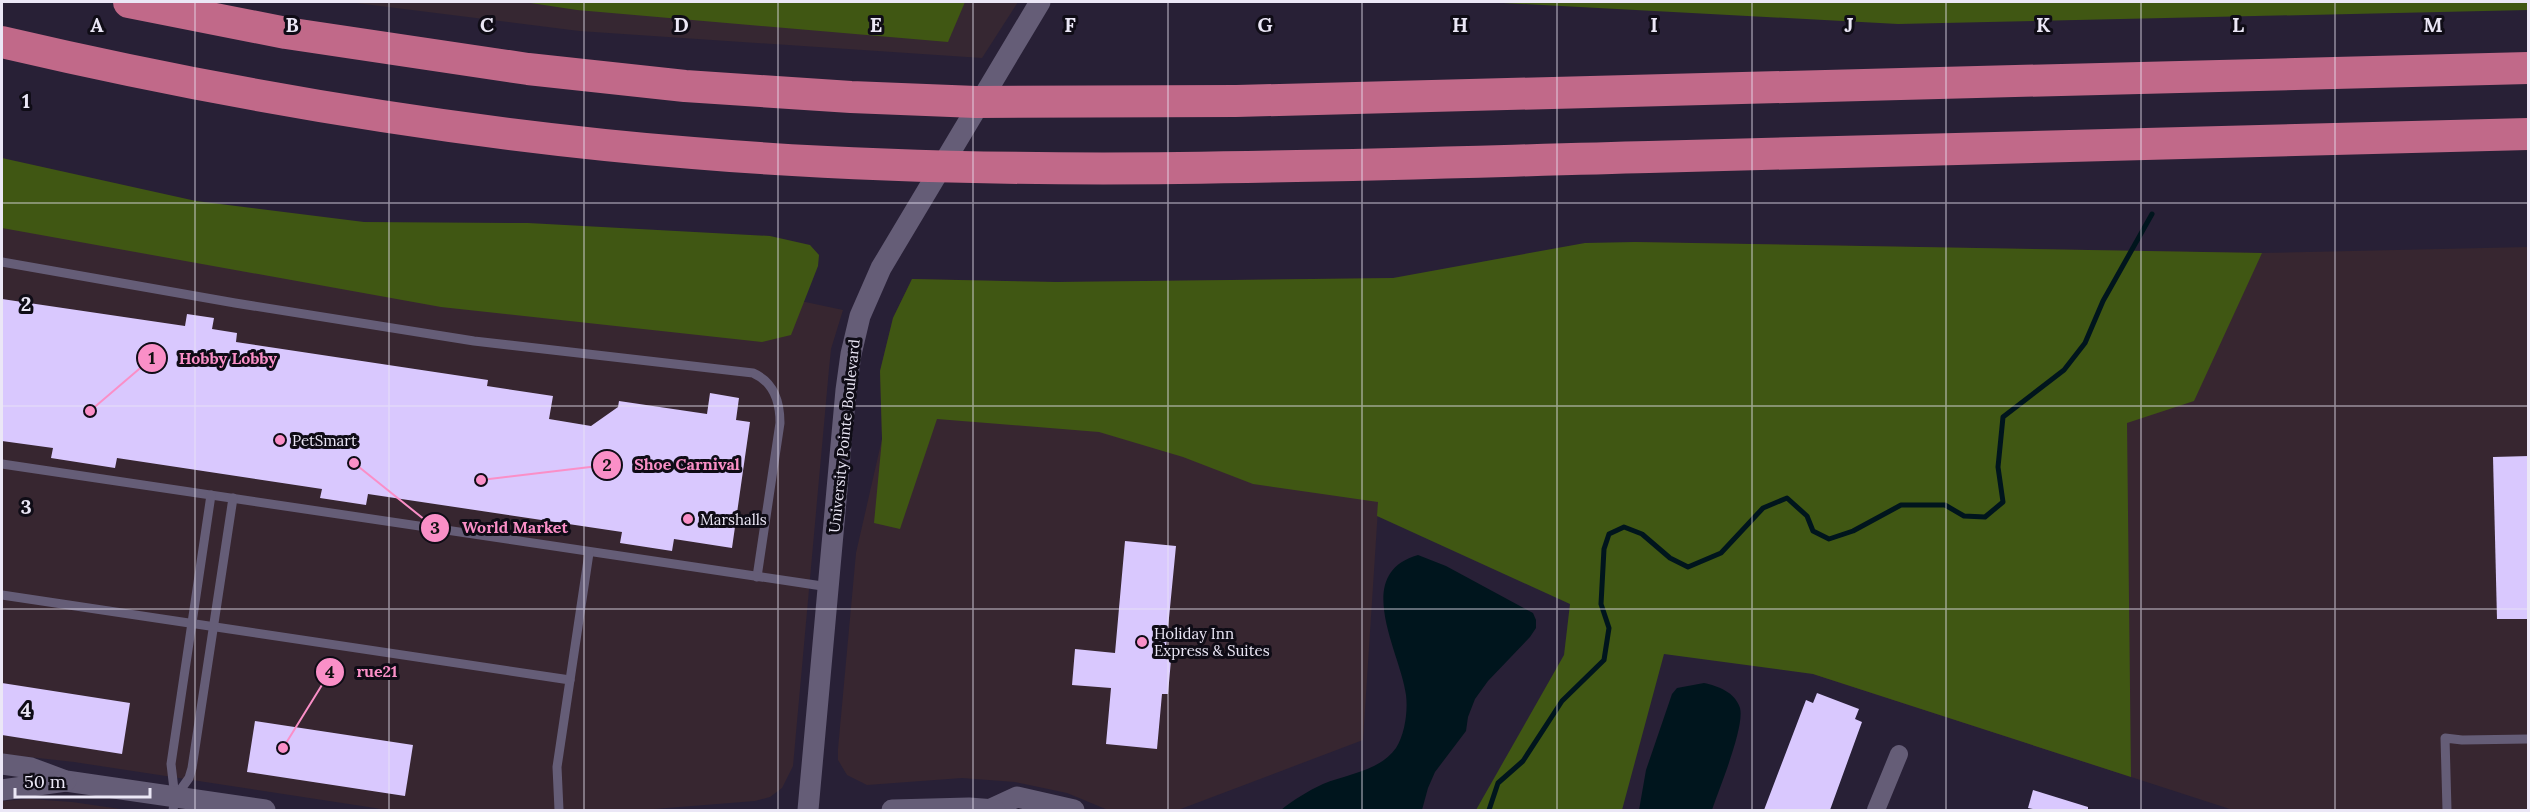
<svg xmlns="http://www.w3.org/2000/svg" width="2530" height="812" viewBox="0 0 2530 812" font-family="Lora,serif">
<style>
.commercial{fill:#372630}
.education{fill:#362732}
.forest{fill:#405713}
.water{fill:#00151d}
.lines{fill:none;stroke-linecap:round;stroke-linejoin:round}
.stream{stroke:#00151d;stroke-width:5}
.building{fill:#d9c8fe}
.service{stroke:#655d77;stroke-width:9}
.minor{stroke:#655d77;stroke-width:18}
.tertiary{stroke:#655d77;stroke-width:21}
.motorway{stroke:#c16989;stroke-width:32}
.grid{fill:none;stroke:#ebe7f6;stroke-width:1.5;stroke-opacity:0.55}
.poi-dot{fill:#fa8fc7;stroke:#0f0c16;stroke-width:2}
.labels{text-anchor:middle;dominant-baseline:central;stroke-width:6;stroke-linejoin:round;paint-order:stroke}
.street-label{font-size:15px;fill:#ebe7f6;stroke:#0f0c16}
.poi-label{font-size:15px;fill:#ebe7f6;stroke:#0f0c16;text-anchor:start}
.grid-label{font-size:20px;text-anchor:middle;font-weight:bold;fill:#ebe7f6;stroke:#0f0c16;stroke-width:6;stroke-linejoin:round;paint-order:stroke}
.leader{fill:none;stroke:#fa8fc7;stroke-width:2}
.callout-dot{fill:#fa8fc7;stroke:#0f0c16;stroke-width:2}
.mark-label{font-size:18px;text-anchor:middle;font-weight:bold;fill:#111}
.callout-label{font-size:16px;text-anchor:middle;font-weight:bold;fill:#fa8fc7;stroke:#0f0c16;stroke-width:6;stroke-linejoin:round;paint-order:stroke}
</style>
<rect width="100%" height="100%" fill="#282036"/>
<g class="commercial">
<path d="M2,180L744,289L843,310L831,349L829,369L793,766L782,788L770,797L755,801L642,810H388L74,762L2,754Z"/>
<path d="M1635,242L2262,253L2528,247V810H2233L1813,674Z"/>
<path d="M1393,278L1363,740L1178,810H1108L1067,793L1015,782L962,778L867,785L847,775L838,760V749L856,553L882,439L880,371L893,318L912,279L1057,282Z"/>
<path d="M30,799L72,802L127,810H2V801Z"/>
</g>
<path class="education" d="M348,2H1018L982,58L579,31Z"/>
<g class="forest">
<path d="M524,2H965L948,42L577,10Z"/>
<path d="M1485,2H2528V10L1898,24Z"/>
<path d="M2,158L196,201L364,222L528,223L770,236L810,245L819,255L818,266L791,335L762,342L441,307L2,228Z"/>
<path d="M1635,242L2262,253L2194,401L2127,423L2131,777L1813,674L1664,654L1622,810H1476L1564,655L1570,604L1377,516L1378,502L1253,484L1183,457L1099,432L937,419L900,529L874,523L882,439L880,371L893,318L912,279L1057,282L1393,278L1585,243Z"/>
</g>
<g class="water">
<path d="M1418,555L1446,566L1533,613L1536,620V628L1530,637L1488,681L1475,699L1468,717L1466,731L1435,772L1428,788L1422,810H1281C1293,800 1308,791 1323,784C1347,774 1380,771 1396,748C1405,734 1408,711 1406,695C1401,653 1351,574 1418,555Z"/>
<path d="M1704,683C1718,686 1735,692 1740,708C1745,727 1719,789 1712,810H1639L1646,770L1672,694L1677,688Z"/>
</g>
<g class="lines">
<path class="stream" d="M1489,810L1498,783L1523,761L1562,701L1604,660L1609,628L1601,604L1604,549L1609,534L1624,527L1642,534L1670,558L1688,567L1721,553L1763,508L1787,498L1807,516L1813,531L1829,539L1853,531L1901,505H1945L1964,516L1985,517L2003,502L1998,467L2003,417L2064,370L2085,343L2103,301L2152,214"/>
</g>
<g class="building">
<path d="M2,299L185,326L187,314L214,318L212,329L237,333L236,342L488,380L487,386L553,396L549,419L591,426L618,407L619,401L707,414L710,393L739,398L736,420L750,422L732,548L674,539L672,551L620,543L622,532L368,494L366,505L320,498L322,489L117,458L115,468L51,458L53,448L2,441Z"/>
<path d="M2529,456V619H2497L2493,457Z"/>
<path d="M1125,541L1176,546L1165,659L1171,660L1168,694H1162L1157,749L1106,744L1111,688L1072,685L1075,649L1115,653Z"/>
<path d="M2,683L130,703L122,754L2,735Z"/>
<path d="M1817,693L1859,709L1855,719L1862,722L1830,810H1764L1806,700L1813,703Z"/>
<path d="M255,721L413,745L405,796L247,772Z"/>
<path d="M2033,790L2088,807V810H2038L2028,808Z"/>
</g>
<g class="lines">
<g class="service">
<path d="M2,262L235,303L474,341L753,373C774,382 780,402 780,423L757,577"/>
<path d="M2,464L829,587"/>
<path d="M2,595L570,680"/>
<path d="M176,796L189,778L192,768L233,498"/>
<path d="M173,810L175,798L171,764L211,495"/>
<path d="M559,810L557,767L589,553"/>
<path d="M2447,810L2445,738L2462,740L2528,739"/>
</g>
<path class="minor" d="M1876,810L1899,754"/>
<g class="tertiary">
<path d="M2,764L31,768L66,781L265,810"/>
<path d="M2,790L66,781"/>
<path d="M991,809L1017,797L1074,810"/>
<path d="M808,810L846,390L851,354L860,316L881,268L1040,2"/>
<path d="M892,810L969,808L995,810"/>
</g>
<g class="motorway">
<path d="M129,2L286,33L528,69L685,86L851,97L976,102L1236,101L2528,68"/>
<path d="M2,42C229,95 460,134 693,153C1011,180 1331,165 1649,157C1942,149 2235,142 2528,134"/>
</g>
</g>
<path class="grid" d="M195,2V810M389,2V810M584,2V810M778,2V810M973,2V810M1168,2V810M1362,2V810M1557,2V810M1752,2V810M1946,2V810M2141,2V810M2335,2V810M2,203H2528M2,406H2528M2,609H2528"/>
<g class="poi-dot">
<circle cx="280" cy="440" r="6"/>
<circle cx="688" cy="519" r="6"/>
<circle cx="1142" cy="642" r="6"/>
</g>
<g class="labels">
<g class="street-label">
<text transform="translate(844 436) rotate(-84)">University Pointe Boulevard</text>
</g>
<g class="poi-label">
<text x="292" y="440">PetSmart</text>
<text x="700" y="519">Marshalls</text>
<text x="1154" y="633">Holiday Inn<tspan x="1154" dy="17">Express &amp; Suites</tspan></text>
</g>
</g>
<g class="grid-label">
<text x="97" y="32">A</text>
<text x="292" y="32">B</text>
<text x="487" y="32">C</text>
<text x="681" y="32">D</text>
<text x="876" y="32">E</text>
<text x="1070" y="32">F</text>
<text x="1265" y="32">G</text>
<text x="1460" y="32">H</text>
<text x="1654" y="32">I</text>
<text x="1849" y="32">J</text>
<text x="2043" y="32">K</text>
<text x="2238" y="32">L</text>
<text x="2433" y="32">M</text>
<text x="26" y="108">1</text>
<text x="26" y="311">2</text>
<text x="26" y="514">3</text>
<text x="26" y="717">4</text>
</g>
<path class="leader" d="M90 411L152 358M481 480L607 465M354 463L435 528M283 748L330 672"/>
<g class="callout-dot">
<circle cx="90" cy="411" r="6"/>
<circle cx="481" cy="480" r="6"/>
<circle cx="354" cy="463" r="6"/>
<circle cx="283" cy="748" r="6"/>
<circle cx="152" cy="358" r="15"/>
<circle cx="607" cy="465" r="15"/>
<circle cx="435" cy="528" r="15"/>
<circle cx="330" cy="672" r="15"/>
</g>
<g class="mark-label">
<text x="152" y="364">1</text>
<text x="607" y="471">2</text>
<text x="435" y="534">3</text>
<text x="330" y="678">4</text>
</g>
<g class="callout-label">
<text x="228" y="364">Hobby Lobby</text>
<text x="687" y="470">Shoe Carnival</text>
<text x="515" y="533">World Market</text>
<text x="377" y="677">rue21</text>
</g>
<rect width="2530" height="812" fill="none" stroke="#ebe7f6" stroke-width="6"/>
<path d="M15 788v9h135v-9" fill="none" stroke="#ebe7f6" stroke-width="3"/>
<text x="24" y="788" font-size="18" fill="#ebe7f6" stroke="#0f0c16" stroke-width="4.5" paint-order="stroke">50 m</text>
</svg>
